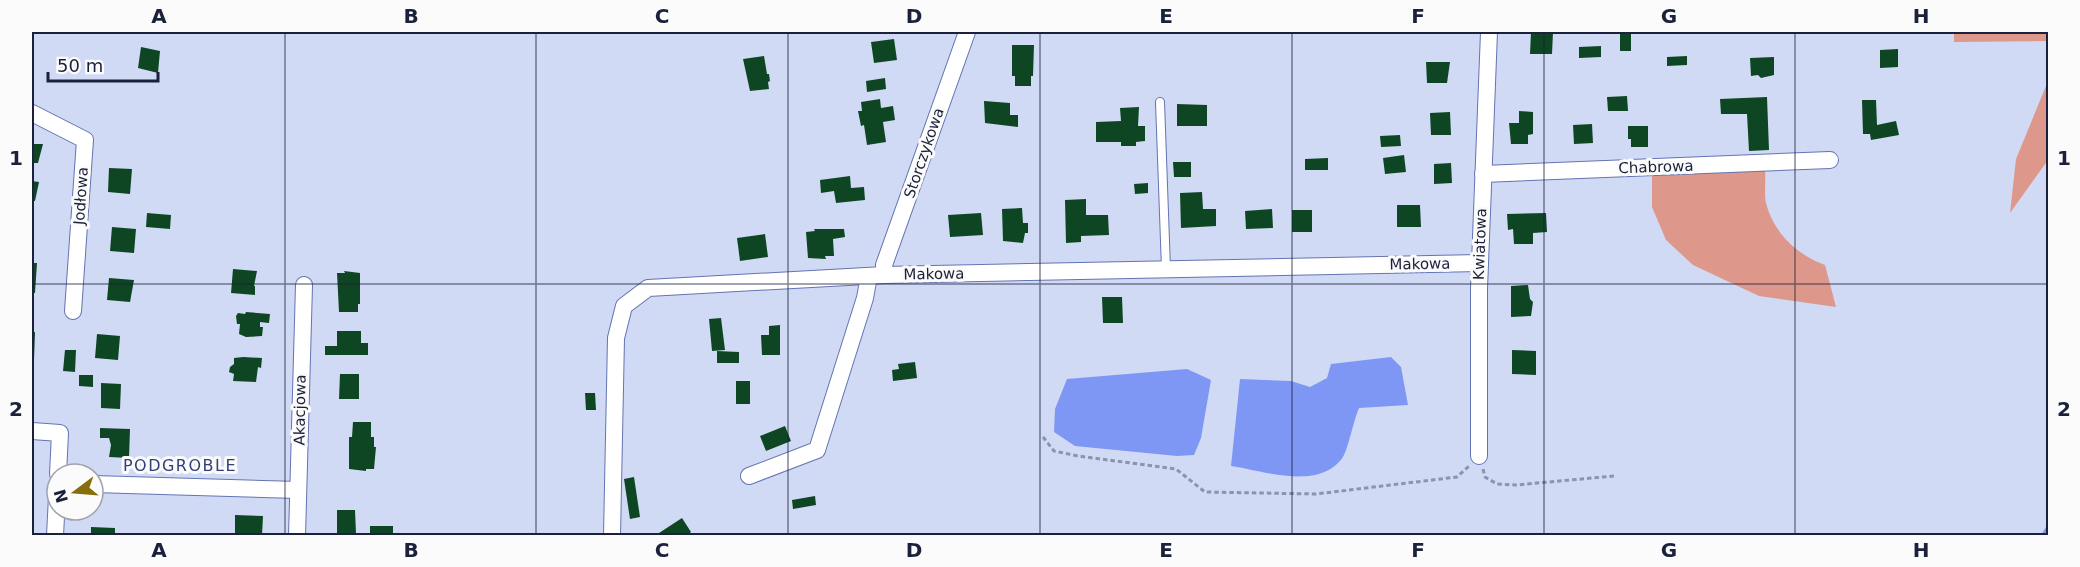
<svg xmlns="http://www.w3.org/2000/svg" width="2080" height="567" viewBox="0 0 2080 567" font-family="'DejaVu Sans',sans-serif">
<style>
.green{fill:#de988b}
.water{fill:#7e97f4}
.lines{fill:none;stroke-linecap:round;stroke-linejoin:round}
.stream{stroke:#7e97f4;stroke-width:4.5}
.building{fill:#0e4623}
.lane-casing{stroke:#6374b1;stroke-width:10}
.street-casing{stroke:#6374b1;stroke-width:18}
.path{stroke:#8b93ad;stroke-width:3;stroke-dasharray:4.5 3;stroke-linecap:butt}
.lane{stroke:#fff;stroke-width:8}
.street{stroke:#fff;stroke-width:16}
.grid{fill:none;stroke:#1b213a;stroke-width:1.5;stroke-opacity:0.55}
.labels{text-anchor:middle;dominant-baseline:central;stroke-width:6;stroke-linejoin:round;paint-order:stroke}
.street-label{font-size:15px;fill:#1b213a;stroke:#fbfbfb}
.neighbourhood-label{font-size:16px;letter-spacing:1.5px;fill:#313f77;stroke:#fbfbfb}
.neatline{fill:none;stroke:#1b213a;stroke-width:2}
.grid-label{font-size:20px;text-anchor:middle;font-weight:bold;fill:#1b213a}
</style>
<rect width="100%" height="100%" fill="#d1daf5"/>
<g class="green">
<path d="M1954,32H2048V41L1954,42Z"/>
<path d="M2048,81V160L2010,213L2016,159Z"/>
<path d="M1765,170C1766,180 1764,193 1766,203C1773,232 1797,255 1825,265L1836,307L1759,296L1693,265L1666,240L1652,207V175Z"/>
</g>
<g class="water">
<path d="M1391,357L1401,367L1408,405L1359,408C1354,419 1348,449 1343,457C1320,491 1264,471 1231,466L1240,379L1291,381L1310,387L1327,378L1331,364Z"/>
<path d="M1187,369L1211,380L1201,438L1194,455L1177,456L1075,446L1054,432L1055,409L1067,379Z"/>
</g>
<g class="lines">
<path class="stream" d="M2043,536L2048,528"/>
</g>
<g class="building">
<path d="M1531,32H1553L1552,54H1530Z"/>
<rect x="1620" y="32" width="11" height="19"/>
<path d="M894,39L897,60L874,63L871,42Z"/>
<path d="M1012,45H1034L1033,76H1031V86H1015V76H1012Z"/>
<path d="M1601,46V57L1579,58V47Z"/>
<path d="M141,47L160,51L158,73L138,68Z"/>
<path d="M1898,49V67L1880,68V50Z"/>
<path d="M764,56L767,74H769L770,81L768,82L769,89L750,91L743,59Z"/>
<path d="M1687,56V65L1667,66V57Z"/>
<path d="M1774,57V75L1761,78L1758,75L1751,76L1750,58Z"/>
<path d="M1426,62H1450L1447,83H1427Z"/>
<path d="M885,78L886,89L867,92L866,81Z"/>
<path d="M1627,96L1628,111H1608L1607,97Z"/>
<path d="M1767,97L1769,150L1749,151L1747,114H1721L1720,99Z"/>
<path d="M880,99L881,108L893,106L895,120L883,122L886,142L867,145L864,125L861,126L858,111H862L861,102Z"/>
<path d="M1862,100H1876L1877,125L1896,121L1899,135L1871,140L1870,134H1863Z"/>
<path d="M984,101L1010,103V115H1018V127L985,123Z"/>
<path d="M1177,104L1207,105V126H1177Z"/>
<path d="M1139,107L1138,126H1145V141L1136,142V146H1121V142H1096V122L1121,121L1120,108Z"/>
<path d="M1519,111L1533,112V134L1528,135V144H1511L1509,123H1519Z"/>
<path d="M1450,112L1451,135H1431L1430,113Z"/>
<path d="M1592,124L1593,143L1574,144L1573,125Z"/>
<path d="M1628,126H1648V147H1631V139H1628Z"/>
<path d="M1400,135L1401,146L1381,147L1380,136Z"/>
<path d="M32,144H43L38,163H32Z"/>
<path d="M1404,155L1406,172L1385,174L1383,158Z"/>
<path d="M1328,158V170H1305V159Z"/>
<path d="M1173,162H1191V177H1174Z"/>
<path d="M1451,163L1452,183L1434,184V164Z"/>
<path d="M109,168L132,169L130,194L108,192Z"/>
<path d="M850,176L851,188L864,187L865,200L836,203L834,191L821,193L820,180Z"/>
<path d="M32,181L39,182L35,201H32Z"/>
<path d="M1148,183V193L1135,194L1134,184Z"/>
<path d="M1202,192L1203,209H1216V226L1181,228L1180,193Z"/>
<path d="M1086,199V215H1108L1109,235L1081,236V242L1066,243L1065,200Z"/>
<path d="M1397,205H1420L1421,227H1397Z"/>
<path d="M1022,208L1023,223H1028V233H1025L1023,243L1003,241L1002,209Z"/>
<path d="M1272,209L1273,228L1246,229L1245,211Z"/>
<rect x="1292" y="210" width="20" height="22"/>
<path d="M147,213L171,215L170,229L146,227Z"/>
<path d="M981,213L983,235L950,237L948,215Z"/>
<path d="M1546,213L1547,232L1533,233V244H1514L1513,229L1508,230L1507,214Z"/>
<path d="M112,227L136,229L134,253L110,251Z"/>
<path d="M814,229H844L845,237L833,239L834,256H825L826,259L808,258L806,232L815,231Z"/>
<path d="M765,234L768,257L740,261L737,238Z"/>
<path d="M32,263H37L35,293H32Z"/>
<path d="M233,269L257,271L254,286H255V295L231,293Z"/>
<path d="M344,271L360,273V304H358V312H339L337,273H345Z"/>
<path d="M109,278L134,280L130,302L107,300Z"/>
<path d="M1528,285L1530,299L1533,302L1531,316L1511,317V286Z"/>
<path d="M1102,297H1122L1123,323H1103Z"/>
<path d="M246,312L270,314L269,323L260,322V327H263L262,336L246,337L239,334L240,324H237L236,316L238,313L245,314Z"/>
<path d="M721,318L725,350L712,351L709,319Z"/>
<path d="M780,325V355H762L761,335H769V326Z"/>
<path d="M337,331H361V343H368V355H325V346H337Z"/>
<path d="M32,332H35L34,360H32Z"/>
<path d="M97,334L120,336L118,360L95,358Z"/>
<path d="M65,350H76L75,372L63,371Z"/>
<path d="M1512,350L1536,351V375L1512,374Z"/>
<path d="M717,351L739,352V363H717Z"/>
<path d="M243,357L262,358L261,368L258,367L256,382L233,381L234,374L229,372L230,367L234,364V358Z"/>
<path d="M915,362L917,378L893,381L892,370L899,369L898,364Z"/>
<path d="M340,374H359V399H339Z"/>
<path d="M79,375H93V387L79,386Z"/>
<rect x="736" y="381" width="14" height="23"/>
<path d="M101,383L121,384L120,409L101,408Z"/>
<path d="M585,393H595L596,410H586Z"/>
<path d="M353,422H371V437H374V447H376L374,469H366V471L349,469V437H352Z"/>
<path d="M785,426L791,441L766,451L760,436Z"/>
<path d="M100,428L130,429L129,458L109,457L111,445L109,438H100Z"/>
<path d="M634,477L640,517L630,519L624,479Z"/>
<path d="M815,496L816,505L793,509L792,500Z"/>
<path d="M337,510H355L356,534H337Z"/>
<path d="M235,515L263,516L262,535L235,534Z"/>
<path d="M682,518L691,532L686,536H661L659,533Z"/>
<rect x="370" y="526" width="23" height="10"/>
<path d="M91,527L115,528V536H91Z"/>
</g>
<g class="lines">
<g class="lane-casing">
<path id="lane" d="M1160,102L1166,269"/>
</g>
<g class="street-casing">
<g id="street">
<path d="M32,113L85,140L73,311"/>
<path d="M1483,174L1830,160"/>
<path d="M884,275V265L967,32"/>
<path d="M32,431L60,433L58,474"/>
<path d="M1479,456V289L1489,32"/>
<path d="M749,476L817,450L865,298L869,276"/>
<path d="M93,484L298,490"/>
<path d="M55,536L57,496"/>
<path d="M297,536L304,285"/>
<path d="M612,536L616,338L624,306L648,288L884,275L1480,263"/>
</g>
</g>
<g class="path">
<path d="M1043,437L1054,451L1078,456L1176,469L1205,492L1316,494L1457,477L1469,466"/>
<path d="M1483,469L1485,477L1497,484L1516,485L1614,476"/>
</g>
<use href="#lane" class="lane"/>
<use href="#street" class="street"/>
</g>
<path class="grid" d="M285,32V536M536,32V536M788,32V536M1040,32V536M1292,32V536M1544,32V536M1795,32V536M32,284H2048"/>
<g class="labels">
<g class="street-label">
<text transform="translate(924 153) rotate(-71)">Storczykowa</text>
<text transform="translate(1656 167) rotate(-2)">Chabrowa</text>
<text transform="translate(81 196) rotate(-86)">Jodłowa</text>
<text transform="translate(1480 244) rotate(-88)">Kwiatowa</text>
<text transform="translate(1420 264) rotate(-1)">Makowa</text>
<text transform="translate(934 274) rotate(-1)">Makowa</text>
<text transform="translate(300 410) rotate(-89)">Akacjowa</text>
</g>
<g class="neighbourhood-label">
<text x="180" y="465">PODGROBLE</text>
</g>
</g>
<rect width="2080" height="567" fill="none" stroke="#fbfbfb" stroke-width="66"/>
<g transform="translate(75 492) rotate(254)"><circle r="28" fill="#fbfbfb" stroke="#a1a4ae" stroke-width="1.5"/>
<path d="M0-4.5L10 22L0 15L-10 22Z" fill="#876d0b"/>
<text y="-9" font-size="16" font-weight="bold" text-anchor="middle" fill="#1b213a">N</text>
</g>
<path d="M48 72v9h110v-9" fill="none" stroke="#1b213a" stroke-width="3"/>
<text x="57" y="72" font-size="18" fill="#1b213a" stroke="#fbfbfb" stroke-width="4.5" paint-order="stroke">50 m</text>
<rect x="33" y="33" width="2014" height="501" class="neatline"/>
<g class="grid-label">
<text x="159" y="23">A</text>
<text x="411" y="23">B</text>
<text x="662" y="23">C</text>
<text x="914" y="23">D</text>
<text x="1166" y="23">E</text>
<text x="1418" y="23">F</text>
<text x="1669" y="23">G</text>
<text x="1921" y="23">H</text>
<text x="16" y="165">1</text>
<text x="2064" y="165">1</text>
<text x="16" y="416">2</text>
<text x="2064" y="416">2</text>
<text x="159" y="557">A</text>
<text x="411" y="557">B</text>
<text x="662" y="557">C</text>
<text x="914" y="557">D</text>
<text x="1166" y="557">E</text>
<text x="1418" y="557">F</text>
<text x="1669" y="557">G</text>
<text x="1921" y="557">H</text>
</g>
</svg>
